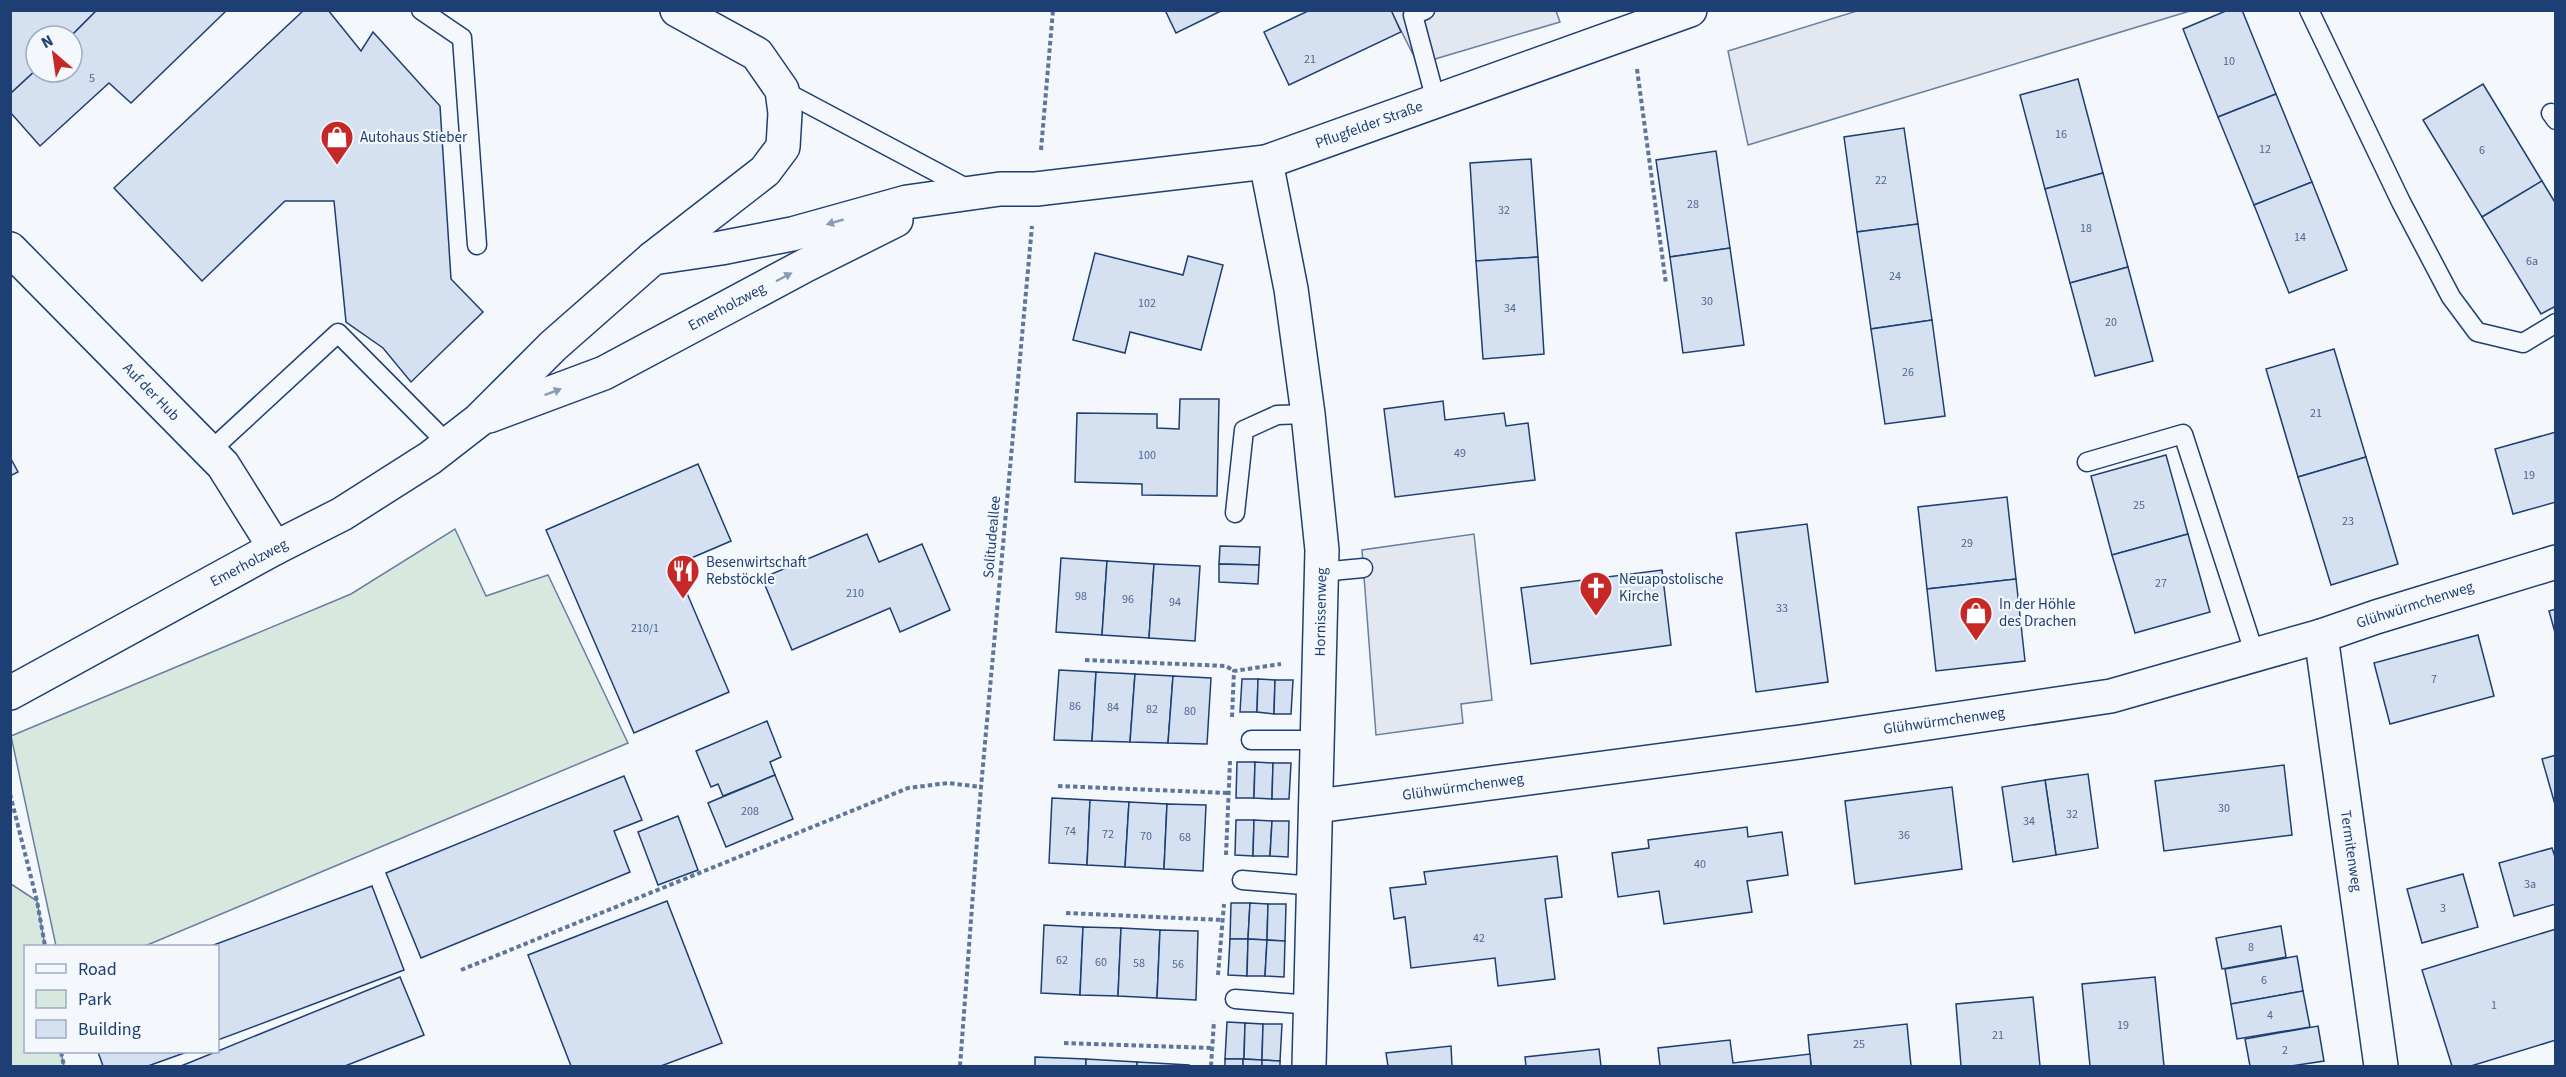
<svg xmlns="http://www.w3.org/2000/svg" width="2566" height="1077" viewBox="0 0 2566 1077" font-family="'Source Sans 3',sans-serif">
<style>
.green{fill:#d7e8df;stroke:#687fa3;stroke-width:1.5}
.parking{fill:#e3e8f0;stroke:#687fa3;stroke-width:1.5}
.building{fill:#d5e0f0;stroke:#1d3f73;stroke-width:1.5}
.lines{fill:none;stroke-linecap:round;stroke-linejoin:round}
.service-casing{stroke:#1d3f73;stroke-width:21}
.minor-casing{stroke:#1d3f73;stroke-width:36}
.path{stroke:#5e769c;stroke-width:4;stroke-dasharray:4.5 3;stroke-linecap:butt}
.service{stroke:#f4f7fb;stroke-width:18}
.minor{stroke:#f4f7fb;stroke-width:33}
.oneway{fill:#889bb7}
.labels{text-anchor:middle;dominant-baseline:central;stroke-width:4.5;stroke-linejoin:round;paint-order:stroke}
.number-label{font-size:12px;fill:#4b6792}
.street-label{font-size:15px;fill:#1d3f73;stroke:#f4f7fb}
.poi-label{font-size:15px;fill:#1d3f73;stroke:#f4f7fb;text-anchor:start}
</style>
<rect width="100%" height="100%" fill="#f4f7fb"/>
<g class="green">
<path d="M455,529L486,596L548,575L628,743L145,946H56L11,736L351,594Z"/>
<path d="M11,884L37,901L45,946H26V1052H61L64,1066H11Z"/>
</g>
<g class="parking">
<path d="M1391,11H1556L1560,22L1418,64Z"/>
<path d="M1857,11V10L2190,11L1748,145L1728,51Z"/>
<path d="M1474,534L1492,700L1461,704L1463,723L1376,735L1362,550Z"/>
</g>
<g class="building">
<path d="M10,10H97L71,36H36V70L10,94Z"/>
<path d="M97,10H227L131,103L109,83L40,146L10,112V94L36,70V72H72L71,36Z"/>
<path d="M304,10H328L361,51L373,32L440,106L451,279L483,312L411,382L383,348L346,322L334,201H285L202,281L114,188Z"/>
<path d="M1165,10H1223L1176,33Z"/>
<path d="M1310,10H1391L1401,32L1289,85L1264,32Z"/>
<path d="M2228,10H2242L2276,94L2218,117L2183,29Z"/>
<path d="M2078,79L2103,173L2045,189L2020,95Z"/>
<path d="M2483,84L2542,181L2482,217L2423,120Z"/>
<path d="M2276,94L2312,182L2254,205L2218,117Z"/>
<path d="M1904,128L1918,224L1857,232L1844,137Z"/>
<path d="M1716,151L1730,248L1670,257L1656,160Z"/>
<path d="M1531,159L1538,257L1476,261L1470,163Z"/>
<path d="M2103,173L2128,267L2070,283L2045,189Z"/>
<path d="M2542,181L2556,204V306L2541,314L2482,217Z"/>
<path d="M2312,182L2347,270L2289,293L2254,205Z"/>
<path d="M1918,224L1932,320L1871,329L1857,232Z"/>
<path d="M1730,248L1744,345L1683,353L1670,257Z"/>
<path d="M1095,253L1183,275L1188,256L1223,265L1201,350L1130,332L1125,353L1073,340Z"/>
<path d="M1538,257L1544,354L1483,359L1476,261Z"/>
<path d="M2128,267L2153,361L2095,376L2070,283Z"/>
<path d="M1932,320L1945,416L1885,424L1871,329Z"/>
<path d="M2334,349L2366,457L2298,477L2266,369Z"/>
<path d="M1180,399H1219L1217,496L1142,495V484L1075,482L1077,413L1157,414V428L1179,429Z"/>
<path d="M1443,401L1445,420L1504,413L1506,426L1528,423L1535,480L1395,497L1384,409Z"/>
<path d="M2556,432V502L2513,514L2495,449Z"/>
<path d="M2166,455L2188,534L2112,555L2091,476Z"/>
<path d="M10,457L18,472L10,476Z"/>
<path d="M2366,457L2398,564L2331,585L2298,477Z"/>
<path d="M698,464L731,541L675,565L729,692L634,733L546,530Z"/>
<path d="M2007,497L2016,579L1927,589L1918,507Z"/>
<path d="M1807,524L1828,682L1756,692L1736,533Z"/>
<path d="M867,534L879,562L922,544L950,610L900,632L890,608L792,650L762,578Z"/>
<path d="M2188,534L2210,612L2135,633L2112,555Z"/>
<path d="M1220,546L1260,547L1259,565L1219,564Z"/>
<path d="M1061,558L1107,561L1102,635L1056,632Z"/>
<path d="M1107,561L1154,564L1149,638L1102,635Z"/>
<path d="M1154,564L1200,566L1195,641L1149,638Z"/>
<path d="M1219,564L1259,565L1258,584L1219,582Z"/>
<path d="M1662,570L1671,645L1531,664L1521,588Z"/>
<path d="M2016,579L2025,661L1936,671L1927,589Z"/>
<path d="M2556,609V636L2549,611Z"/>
<path d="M2478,635L2494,696L2390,724L2374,663Z"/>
<path d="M1059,670L1096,672L1092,741L1054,740Z"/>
<path d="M1096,672L1135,674L1130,742L1092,741Z"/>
<path d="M1135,674L1173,676L1168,743L1130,742Z"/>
<path d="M1173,676L1211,678L1207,744L1168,743Z"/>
<path d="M1242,679H1258L1257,712H1240Z"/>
<path d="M1258,679L1275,680L1274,714L1257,712Z"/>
<path d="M1275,680H1293L1291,714H1274Z"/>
<path d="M767,721L781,757L770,762L775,775L723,796L718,784L711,787L696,751Z"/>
<path d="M2556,755V808L2542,759Z"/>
<path d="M1237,762H1255L1254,798H1236Z"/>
<path d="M1255,762L1273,763L1272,799L1254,798Z"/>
<path d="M1273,763H1291L1289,799H1272Z"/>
<path d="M2284,765L2292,835L2164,851L2155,781Z"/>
<path d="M2088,774L2098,848L2056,855L2045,780Z"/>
<path d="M775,775L793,819L726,847L708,803Z"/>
<path d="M624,776L642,820L614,831L630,872L421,958L386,873Z"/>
<path d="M2045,780L2056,855L2013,862L2002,787Z"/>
<path d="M1952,787L1962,869L1855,884L1845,801Z"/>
<path d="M1052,798L1090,800L1087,865L1049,863Z"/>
<path d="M1090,800L1129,802L1125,867L1087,865Z"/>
<path d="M1129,802L1167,804L1164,869L1125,867Z"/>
<path d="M1167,804L1206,805L1203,871L1164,869Z"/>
<path d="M678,816L698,870L658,885L638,832Z"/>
<path d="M1236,820H1254L1253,856L1235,855Z"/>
<path d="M1254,820L1272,821L1270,856H1253Z"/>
<path d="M1272,821H1289L1288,857L1270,856Z"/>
<path d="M1747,827L1748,837L1782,832L1788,875L1747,881L1752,912L1664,924L1659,891L1618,897L1612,853L1649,848L1648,840Z"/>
<path d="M2552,848L2556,860V904L2514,916L2499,863Z"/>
<path d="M1557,856L1562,897L1545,899L1555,979L1498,986L1495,958L1411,968L1405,917L1394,919L1390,888L1426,884L1424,872Z"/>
<path d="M2463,874L2478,927L2422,943L2407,889Z"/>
<path d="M372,886L404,970L218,1040V946H211Z"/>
<path d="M667,901L722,1043L661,1066H571L528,955Z"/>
<path d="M1231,903H1250L1248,939H1230Z"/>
<path d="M1250,903L1268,904L1267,940L1248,939Z"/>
<path d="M1268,904H1286L1285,941L1267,940Z"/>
<path d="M1044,925L1083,927L1080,995L1041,993Z"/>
<path d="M2281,926L2286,957L2222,969L2216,938Z"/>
<path d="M1083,927L1121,928L1118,996L1080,995Z"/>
<path d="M1121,928L1160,930L1157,998L1118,996Z"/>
<path d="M2556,929V1040L2471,1066H2452L2422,970Z"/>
<path d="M1160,930L1198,931L1196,1000L1157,998Z"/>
<path d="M1230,939H1248L1247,976L1228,975Z"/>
<path d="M1248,939L1267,940L1265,976H1247Z"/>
<path d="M1267,940L1285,941L1284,977L1265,976Z"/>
<path d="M2297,956L2303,991L2231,1004L2225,969Z"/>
<path d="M400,977L424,1035L345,1066H181Z"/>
<path d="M2155,977L2164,1066H2090L2082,984Z"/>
<path d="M2303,991L2310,1027L2237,1039L2231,1004Z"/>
<path d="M2033,997L2040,1066H1961L1956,1004Z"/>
<path d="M1227,1022L1245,1023L1244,1059H1225Z"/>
<path d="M1245,1023L1263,1024L1262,1060L1244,1059Z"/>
<path d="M1263,1024H1282L1280,1061L1262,1060Z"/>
<path d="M1907,1024L1911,1066H1811L1808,1035Z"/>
<path d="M2318,1026L2324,1061L2291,1066H2250L2245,1039Z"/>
<path d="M1730,1040L1733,1063L1810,1054L1811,1066H1660L1658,1048Z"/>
<path d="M1451,1046L1452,1066H1388L1386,1053Z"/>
<path d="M1599,1049L1601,1066H1526L1525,1057Z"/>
<path d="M98,1052H187L148,1066H103Z"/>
<path d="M1035,1057L1086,1059V1066H1035Z"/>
<path d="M1086,1059L1137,1062V1066H1086Z"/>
<rect x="1225" y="1059" width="18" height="7"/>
<path d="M1243,1059L1262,1060V1066H1243Z"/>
<path d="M1262,1060L1280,1061V1066H1262Z"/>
<path d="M1137,1062L1189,1065V1066H1137Z"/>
</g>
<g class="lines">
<g class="service-casing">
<g id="service">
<path d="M421,10L462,38L477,245"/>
<path d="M1425,10L1413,15L1436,101"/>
<path d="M2309,10L2401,202L2451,297L2477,332L2523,343L2556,323"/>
<path d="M782,90L970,190"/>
<path d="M2551,113L2556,120"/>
<path d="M209,452L338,333L448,444"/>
<path d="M2087,462L2183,434L2255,655"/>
<path d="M1235,513L1244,430L1277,415L1308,414"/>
<path d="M1321,572L1363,568"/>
<path d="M1251,740H1318"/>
<path d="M1242,880L1314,886"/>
<path d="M1235,999L1312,1005"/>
</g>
</g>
<g class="minor-casing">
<g id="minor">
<path d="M1266,162L1291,289L1308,414L1322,550L1309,1066"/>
<path d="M10,249L223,465L275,548"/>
<path d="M653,258L721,248L792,234L907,202L1000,189H1036L1266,162L1690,10"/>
<path d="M489,416L604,373L806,265L896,220"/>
<path d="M2321,636L2381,1066"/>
<path d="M10,693L275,548L342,514L430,458L479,420L553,346L653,258L765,171L783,147L785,113L782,90L757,54L677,10"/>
<path d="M1317,806L1800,742L2111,696L2321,636L2376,617L2556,562"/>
</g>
</g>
<g class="path">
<path d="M1637,69L1666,284"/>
<path d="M1041,150L1053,10"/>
<path d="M1085,660L1226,666L1234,671"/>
<path d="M1232,717L1234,671L1281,664"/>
<path d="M1058,786L1228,793"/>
<path d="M10,794L37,901L45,946"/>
<path d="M1226,855L1230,761"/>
<path d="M1066,913L1224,920"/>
<path d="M461,970L908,788L948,783L981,787"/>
<path d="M1218,975L1224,904"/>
<path d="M1064,1043L1212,1048"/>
<path d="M61,1052L64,1066"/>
<path d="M960,1066L981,787L1032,226"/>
<path d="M1211,1066L1214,1021"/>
</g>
<use href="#service" class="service"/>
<use href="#minor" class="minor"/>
</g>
<defs><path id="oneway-solid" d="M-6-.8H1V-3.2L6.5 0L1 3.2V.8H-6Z" transform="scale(1.5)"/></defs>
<g class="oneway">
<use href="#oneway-solid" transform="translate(835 222) rotate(164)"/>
<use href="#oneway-solid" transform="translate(784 277) rotate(-28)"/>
<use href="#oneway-solid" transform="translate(553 392) rotate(-21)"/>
</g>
<defs>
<g id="shop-pin" transform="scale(1.725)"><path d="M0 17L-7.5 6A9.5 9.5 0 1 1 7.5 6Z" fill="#c62828" stroke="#f4f7fb"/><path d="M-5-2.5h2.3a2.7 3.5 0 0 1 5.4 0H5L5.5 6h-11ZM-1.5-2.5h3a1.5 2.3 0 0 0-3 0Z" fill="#fff"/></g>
<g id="restaurant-pin" transform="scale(1.725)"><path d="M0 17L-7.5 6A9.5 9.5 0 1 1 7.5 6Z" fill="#c62828" stroke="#f4f7fb"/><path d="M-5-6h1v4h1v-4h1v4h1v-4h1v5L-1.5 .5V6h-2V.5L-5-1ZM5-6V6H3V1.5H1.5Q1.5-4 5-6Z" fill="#fff"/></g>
<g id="church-pin" transform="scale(1.725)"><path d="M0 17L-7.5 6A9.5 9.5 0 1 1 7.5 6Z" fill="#c62828" stroke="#f4f7fb"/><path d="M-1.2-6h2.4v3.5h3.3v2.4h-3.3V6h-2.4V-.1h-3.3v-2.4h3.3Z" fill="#fff"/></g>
</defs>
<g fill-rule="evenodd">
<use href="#shop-pin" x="337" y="137"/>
<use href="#restaurant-pin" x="683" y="571"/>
<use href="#church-pin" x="1596" y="588"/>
<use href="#shop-pin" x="1976" y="613"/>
</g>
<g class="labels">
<g class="number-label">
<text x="1310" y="59">21</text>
<text x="2229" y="61">10</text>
<text x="92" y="78">5</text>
<text x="2061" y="134">16</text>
<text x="2265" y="149">12</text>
<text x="2482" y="150">6</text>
<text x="1881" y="180">22</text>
<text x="1693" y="204">28</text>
<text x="1504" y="210">32</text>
<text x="2086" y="228">18</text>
<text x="2300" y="237">14</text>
<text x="2532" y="261">6a</text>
<text x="1895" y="276">24</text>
<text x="1707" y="301">30</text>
<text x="1147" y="303">102</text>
<text x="1510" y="308">34</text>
<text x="2111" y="322">20</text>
<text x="1908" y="372">26</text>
<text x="2316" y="413">21</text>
<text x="1460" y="453">49</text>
<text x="1147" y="455">100</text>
<text x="2529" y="475">19</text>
<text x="2139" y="505">25</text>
<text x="2348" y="521">23</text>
<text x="1967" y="543">29</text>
<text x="2161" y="583">27</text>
<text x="855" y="593">210</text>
<text x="1081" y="596">98</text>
<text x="1128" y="599">96</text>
<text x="1175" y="602">94</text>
<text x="1782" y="608">33</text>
<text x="645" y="628">210/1</text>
<text x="2434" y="679">7</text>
<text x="1075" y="706">86</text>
<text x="1113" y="707">84</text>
<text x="1152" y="709">82</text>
<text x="1190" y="711">80</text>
<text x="2224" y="808">30</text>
<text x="750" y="811">208</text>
<text x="2072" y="814">32</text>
<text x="2029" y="821">34</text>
<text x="1070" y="831">74</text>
<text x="1108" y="834">72</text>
<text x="1904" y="835">36</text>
<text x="1146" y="836">70</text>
<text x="1185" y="837">68</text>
<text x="1700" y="864">40</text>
<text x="2530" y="884">3a</text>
<text x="2443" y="908">3</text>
<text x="1479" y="938">42</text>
<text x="2251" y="947">8</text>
<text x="1062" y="960">62</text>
<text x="1101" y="962">60</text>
<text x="1139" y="963">58</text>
<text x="1178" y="964">56</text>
<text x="2264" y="980">6</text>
<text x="2494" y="1005">1</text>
<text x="2270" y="1015">4</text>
<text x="2123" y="1025">19</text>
<text x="1998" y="1035">21</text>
<text x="1859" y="1044">25</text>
<text x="2285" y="1050">2</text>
</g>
<g class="street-label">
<text transform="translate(1369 125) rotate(-20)">Pflugfelder Straße</text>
<text transform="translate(727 307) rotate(-28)">Emerholzweg</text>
<text transform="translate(151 392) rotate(46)">Auf der Hub</text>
<text transform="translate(992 537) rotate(-85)">Solitudeallee</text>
<text transform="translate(249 563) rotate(-28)">Emerholzweg</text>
<text transform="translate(2415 605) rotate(-18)">Glühwürmchenweg</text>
<text transform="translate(1321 612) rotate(-89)">Hornissenweg</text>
<text transform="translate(1944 721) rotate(-8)">Glühwürmchenweg</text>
<text transform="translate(1463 787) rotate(-8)">Glühwürmchenweg</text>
<text transform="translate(2351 851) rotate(82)">Termitenweg</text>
</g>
<g class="poi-label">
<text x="360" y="137">Autohaus Stieber</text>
<text x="706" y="562">Besenwirtschaft<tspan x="706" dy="17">Rebstöckle</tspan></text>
<text x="1619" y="579">Neuapostolische<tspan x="1619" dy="17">Kirche</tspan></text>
<text x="1999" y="604">In der Höhle<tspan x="1999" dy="17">des Drachen</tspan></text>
</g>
</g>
<rect width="2566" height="1077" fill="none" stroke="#1d3f73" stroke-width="24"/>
<rect x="24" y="945" width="195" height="108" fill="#f4f7fb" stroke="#9eadc5" stroke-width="1.5"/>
<rect x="36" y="964" width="30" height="9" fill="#f4f7fb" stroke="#9eadc5" stroke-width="1.5"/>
<text x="78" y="975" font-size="18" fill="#1d3f73">Road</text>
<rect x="36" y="990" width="30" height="18" fill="#d7e8df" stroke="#9eadc5" stroke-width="1.5"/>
<text x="78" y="1005" font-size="18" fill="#1d3f73">Park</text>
<rect x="36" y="1020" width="30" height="18" fill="#d5e0f0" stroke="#9eadc5" stroke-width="1.5"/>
<text x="78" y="1035" font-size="18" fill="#1d3f73">Building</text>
<g transform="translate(54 54) rotate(331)"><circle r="28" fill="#f4f7fb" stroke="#9eadc5" stroke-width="1.5"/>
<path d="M0-4.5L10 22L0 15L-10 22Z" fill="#c62828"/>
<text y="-9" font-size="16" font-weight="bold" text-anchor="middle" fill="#1d3f73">N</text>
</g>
</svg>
